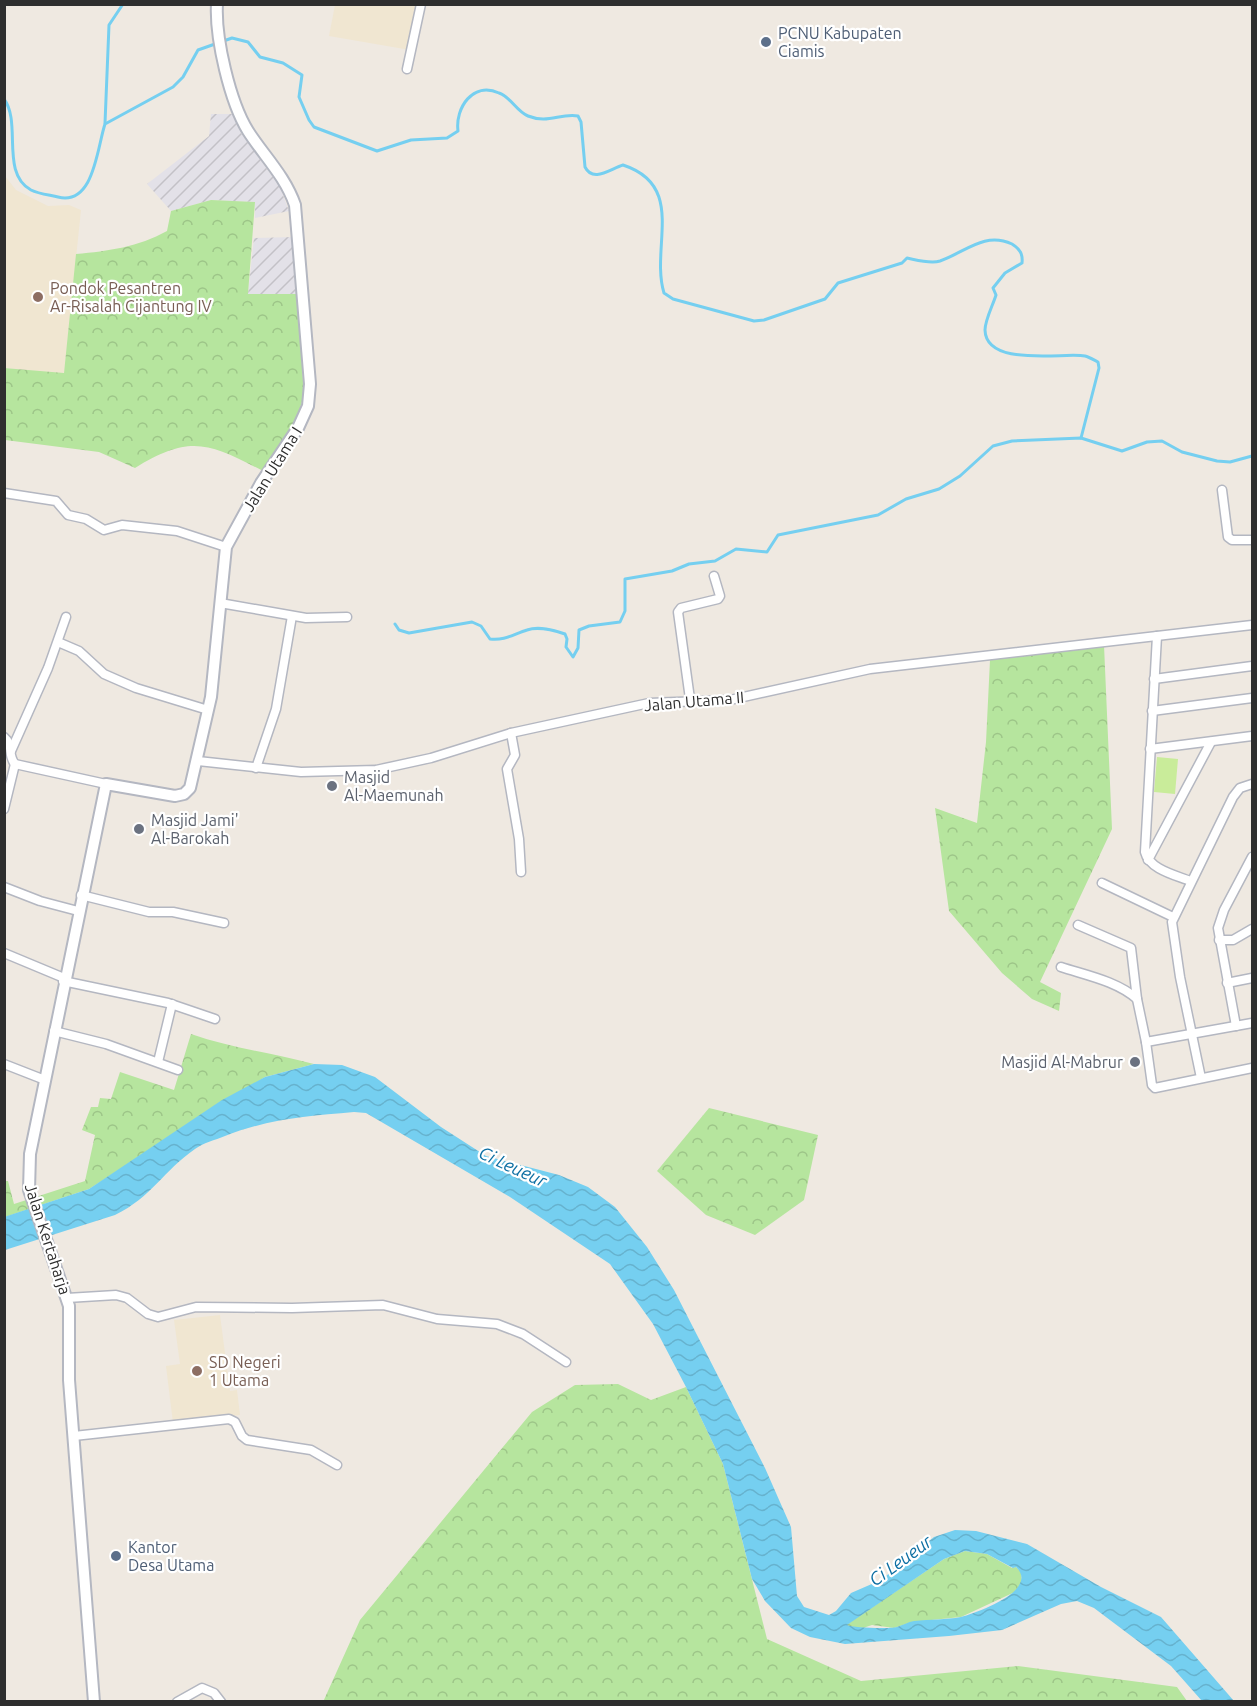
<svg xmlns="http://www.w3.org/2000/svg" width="1257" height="1706" viewBox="0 0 1257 1706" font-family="Ubuntu,sans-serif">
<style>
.industrial{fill:url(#industrial-furrows)}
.education{fill:#f0e6d1}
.forest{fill:url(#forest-crowns)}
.pitch{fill:#c9ec9a}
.water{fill:url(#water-waves);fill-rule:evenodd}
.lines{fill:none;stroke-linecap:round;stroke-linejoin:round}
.stream{stroke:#75cff0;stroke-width:3}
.minor-casing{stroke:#b4b7c1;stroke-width:11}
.tertiary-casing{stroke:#b4b7c1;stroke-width:14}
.minor{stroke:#fff;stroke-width:8}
.tertiary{stroke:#fff;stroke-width:10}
.service-dot{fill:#5c6f8a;stroke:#fff;stroke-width:2}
.education-dot{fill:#8d6e63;stroke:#fff;stroke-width:2}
.worship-dot{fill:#6b7280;stroke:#fff;stroke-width:2}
.labels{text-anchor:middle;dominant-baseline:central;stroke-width:4.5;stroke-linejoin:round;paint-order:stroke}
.service-label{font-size:16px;fill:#4e5e75;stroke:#fff;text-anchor:start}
.education-label{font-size:16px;fill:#785e54;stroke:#fff;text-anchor:start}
.street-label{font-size:16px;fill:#2e2e2e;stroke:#fff}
.worship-label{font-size:16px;fill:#5b616d;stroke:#fff;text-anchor:start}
.water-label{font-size:18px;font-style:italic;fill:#0d6fa3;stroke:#fff}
</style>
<defs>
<pattern id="industrial-furrows" width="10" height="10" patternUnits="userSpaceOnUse" patternTransform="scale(1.5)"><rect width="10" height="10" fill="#e3e1e8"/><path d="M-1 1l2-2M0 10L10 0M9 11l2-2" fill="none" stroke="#c3c1c7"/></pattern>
<pattern id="forest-crowns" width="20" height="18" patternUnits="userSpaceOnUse" patternTransform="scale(1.5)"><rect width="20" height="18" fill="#b6e59e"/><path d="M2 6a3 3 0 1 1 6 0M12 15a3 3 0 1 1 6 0" fill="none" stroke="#9dc588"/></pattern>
<pattern id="water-waves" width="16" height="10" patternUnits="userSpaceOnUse" patternTransform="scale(1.5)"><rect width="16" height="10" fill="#75cff0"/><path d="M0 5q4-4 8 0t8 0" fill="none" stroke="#66b2ce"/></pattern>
</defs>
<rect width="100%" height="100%" fill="#efe9e1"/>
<g class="industrial">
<path d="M211,114H234L241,133L280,187L289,211L255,218V202L211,200L171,211L147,184L209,136Z"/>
<path d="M295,237L297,294H248L254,238Z"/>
</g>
<g class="education">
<path d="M335,5H418L410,50L329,36Z"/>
<path d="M4,163L5,176L16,190L48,206L69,205L81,210L64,374L5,368Z"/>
<path d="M220,1315L230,1391L237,1390L240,1415L173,1423L166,1366L180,1364L174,1320Z"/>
</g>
<g class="forest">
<path d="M211,200L255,202L248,294H297L304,395L295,424L263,471C209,443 190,434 135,468L99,452L5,440L4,368L64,373L76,254C109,251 138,247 167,231L171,211Z"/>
<path d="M1104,645L1112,829L1040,982L1061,993L1059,1011L1032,999L1002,973L949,911L935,808L977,823L986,742L990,660Z"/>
<path d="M191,1034C231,1048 272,1053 314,1064L265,1077L89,1189L5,1217L4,1181H8L14,1204L85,1181L95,1135L82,1130L91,1107H98L100,1098L111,1099L120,1072L174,1090Z"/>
<path d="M709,1108L818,1135L804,1200L755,1235L706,1215L657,1171Z"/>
<path d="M618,1384L651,1400L686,1387L723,1464L767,1639L861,1681L1018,1666L1177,1687L1187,1701L323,1702L360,1620L532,1412L575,1385Z"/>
<path d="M965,1551L987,1554L1012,1568L1016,1567L1021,1572L1022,1583L1017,1591L961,1617L912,1622L894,1628L872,1625L860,1629L846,1625L944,1559Z"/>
</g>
<path class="pitch" d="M1157,757L1178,759L1175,794L1154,792Z"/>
<path class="water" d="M314,1064L342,1065L375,1077L441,1127L486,1156L559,1175L588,1187L615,1207L647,1247L674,1290L765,1468L791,1527L797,1596L804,1607L829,1615L836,1611L851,1593L881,1580L934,1537L955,1530L976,1531L1027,1544L1101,1587L1161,1617L1234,1701H1202L1171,1666L1094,1608L1077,1601L1061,1604L1002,1630L949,1636L845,1644L810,1637L791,1628L765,1601L752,1579L723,1464L686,1387L653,1324L610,1264L510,1197L366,1113L354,1112C308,1116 268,1119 225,1136C215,1140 203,1143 195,1149C163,1171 152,1197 115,1215L5,1250L4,1217L89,1189L222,1100L265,1077ZM965,1551L987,1554L1013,1568L1016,1567C1040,1590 978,1612 961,1617C946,1620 930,1619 914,1621C908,1622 903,1625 897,1627C889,1629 853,1628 847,1625L944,1559Z"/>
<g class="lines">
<g class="stream">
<path d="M4,99C22,123 0,173 31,190C39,194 50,195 58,197C94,206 97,148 105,124L173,87L183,77L198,50L232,38L248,42L260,57L283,63L302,75L299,97L309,120L314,127L377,151L411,140L447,138L458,131C455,108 473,81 499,93C511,97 516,111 528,116C548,124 560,113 578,116L581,122L585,167C593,183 610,169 623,165C687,186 650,247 664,293L673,299L754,321L764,320L825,299L838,283L902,263L907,258C917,260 930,264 940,261C964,253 984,231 1012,244C1020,249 1023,254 1022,263L1005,273L993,288L996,295C993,305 985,320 985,330C986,368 1065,352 1085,356C1089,357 1094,360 1098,362L1099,368L1081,438"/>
<path d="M105,123L109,25L123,4"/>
<path d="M395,624L399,630L409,633L472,622L481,626L490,639C504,641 514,634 527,630C539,626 553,630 565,634L567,639L566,647L573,657L578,648L579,630L589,626L620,622L625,611V579L672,571L689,564L715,561L736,549L767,552L778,535L878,515L906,499L939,489L960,476L993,446L1012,441L1081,438L1122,451L1147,442L1162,441L1182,452L1217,461L1230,462L1252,456"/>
</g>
<g class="minor-casing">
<g id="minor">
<path d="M407,69L421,4"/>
<path d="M1222,490L1228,537L1232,540H1252"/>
<path d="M4,493L56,501L68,515L86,519L104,530L122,525L177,531L226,547"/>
<path d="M220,603L306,618L347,617"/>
<path d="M1157,636L1145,852C1149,869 1175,875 1190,881"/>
<path d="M58,642L79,651L104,674L136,688L208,710"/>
<path d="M1154,679L1252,666"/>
<path d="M690,699L678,612L681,608L718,599L720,596L714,576"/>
<path d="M1152,711L1252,698"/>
<path d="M511,733L515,755L507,769L519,839L521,872"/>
<path d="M4,737C14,745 7,755 15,764L106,784"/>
<path d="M1150,749L1252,736"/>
<path d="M11,751L48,668L66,617"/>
<path d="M198,761L301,772L376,770L431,758L511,733L649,703L730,700L870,669L1252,625"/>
<path d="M256,768L276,709L292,616"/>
<path d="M4,809L15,764"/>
<path d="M1148,860L1211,742"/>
<path d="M1102,883L1173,917"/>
<path d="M4,887L40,901L78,911"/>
<path d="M81,895L149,912H173L224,923"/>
<path d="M1078,925L1131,948L1137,999"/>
<path d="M1219,940H1233L1252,929"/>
<path d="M4,953L64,978"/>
<path d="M1061,967C1085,975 1117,981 1137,999L1146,1042L1252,1023"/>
<path d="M63,981L168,1003L215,1019"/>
<path d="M1227,983L1252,978"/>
<path d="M1236,1026L1218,928L1224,910L1252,857"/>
<path d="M54,1031L106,1044L178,1070"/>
<path d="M1146,1042L1152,1085L1155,1088L1252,1068"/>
<path d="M158,1062L172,1004"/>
<path d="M4,1064L45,1080"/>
<path d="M1201,1078L1180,977L1172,922L1233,797L1240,788L1252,784"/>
<path d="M67,1298L116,1295L127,1298L148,1314L158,1317L196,1307L292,1308L383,1305L437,1319L497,1324L523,1334L566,1362"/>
<path d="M74,1436L229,1419L235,1422L242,1436L247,1440L311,1450L337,1465"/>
<path d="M177,1702L202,1688L214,1693L221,1702"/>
</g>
</g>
<g class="tertiary-casing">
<path id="tertiary" d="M94,1702L69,1380V1306L29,1190L30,1154L106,784L175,796L184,794L190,788L211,697L226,547L261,483L298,428L308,406L310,384L295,205C285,176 264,156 248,131C230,102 215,38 217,4"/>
</g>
<use href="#minor" class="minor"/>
<use href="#tertiary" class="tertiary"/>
</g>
<g class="service-dot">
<circle cx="766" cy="42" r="6"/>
<circle cx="116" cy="1556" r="6"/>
</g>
<g class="education-dot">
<circle cx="38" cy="297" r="6"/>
<circle cx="197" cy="1371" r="6"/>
</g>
<g class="worship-dot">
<circle cx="332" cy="786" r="6"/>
<circle cx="139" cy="829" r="6"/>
<circle cx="1135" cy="1062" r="6"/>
</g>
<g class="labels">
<g class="service-label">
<text x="778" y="33">PCNU Kabupaten<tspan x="778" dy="18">Ciamis</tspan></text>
<text x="128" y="1547">Kantor<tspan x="128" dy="18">Desa Utama</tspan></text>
</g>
<g class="education-label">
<text x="50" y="288">Pondok Pesantren<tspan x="50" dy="18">Ar-Risalah Cijantung IV</tspan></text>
<text x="209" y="1362">SD Negeri<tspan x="209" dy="18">1 Utama</tspan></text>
</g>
<g class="street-label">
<text transform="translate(272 469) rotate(-58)">Jalan Utama I</text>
<text transform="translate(694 701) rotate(-5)">Jalan Utama II</text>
<text transform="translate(48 1239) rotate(72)">Jalan Kertaharja</text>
</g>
<g class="worship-label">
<text x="344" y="777">Masjid<tspan x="344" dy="18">Al-Maemunah</tspan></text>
<text x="151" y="820">Masjid Jami'<tspan x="151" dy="18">Al-Barokah</tspan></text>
<text x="1123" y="1062" text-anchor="end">Masjid Al-Mabrur</text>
</g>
<g class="water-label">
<text transform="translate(513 1166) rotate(25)">Ci Leueur</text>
<text transform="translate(900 1560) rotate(-36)">Ci Leueur</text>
</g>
</g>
<rect width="1257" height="1706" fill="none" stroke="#2e2e2e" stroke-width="12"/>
</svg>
